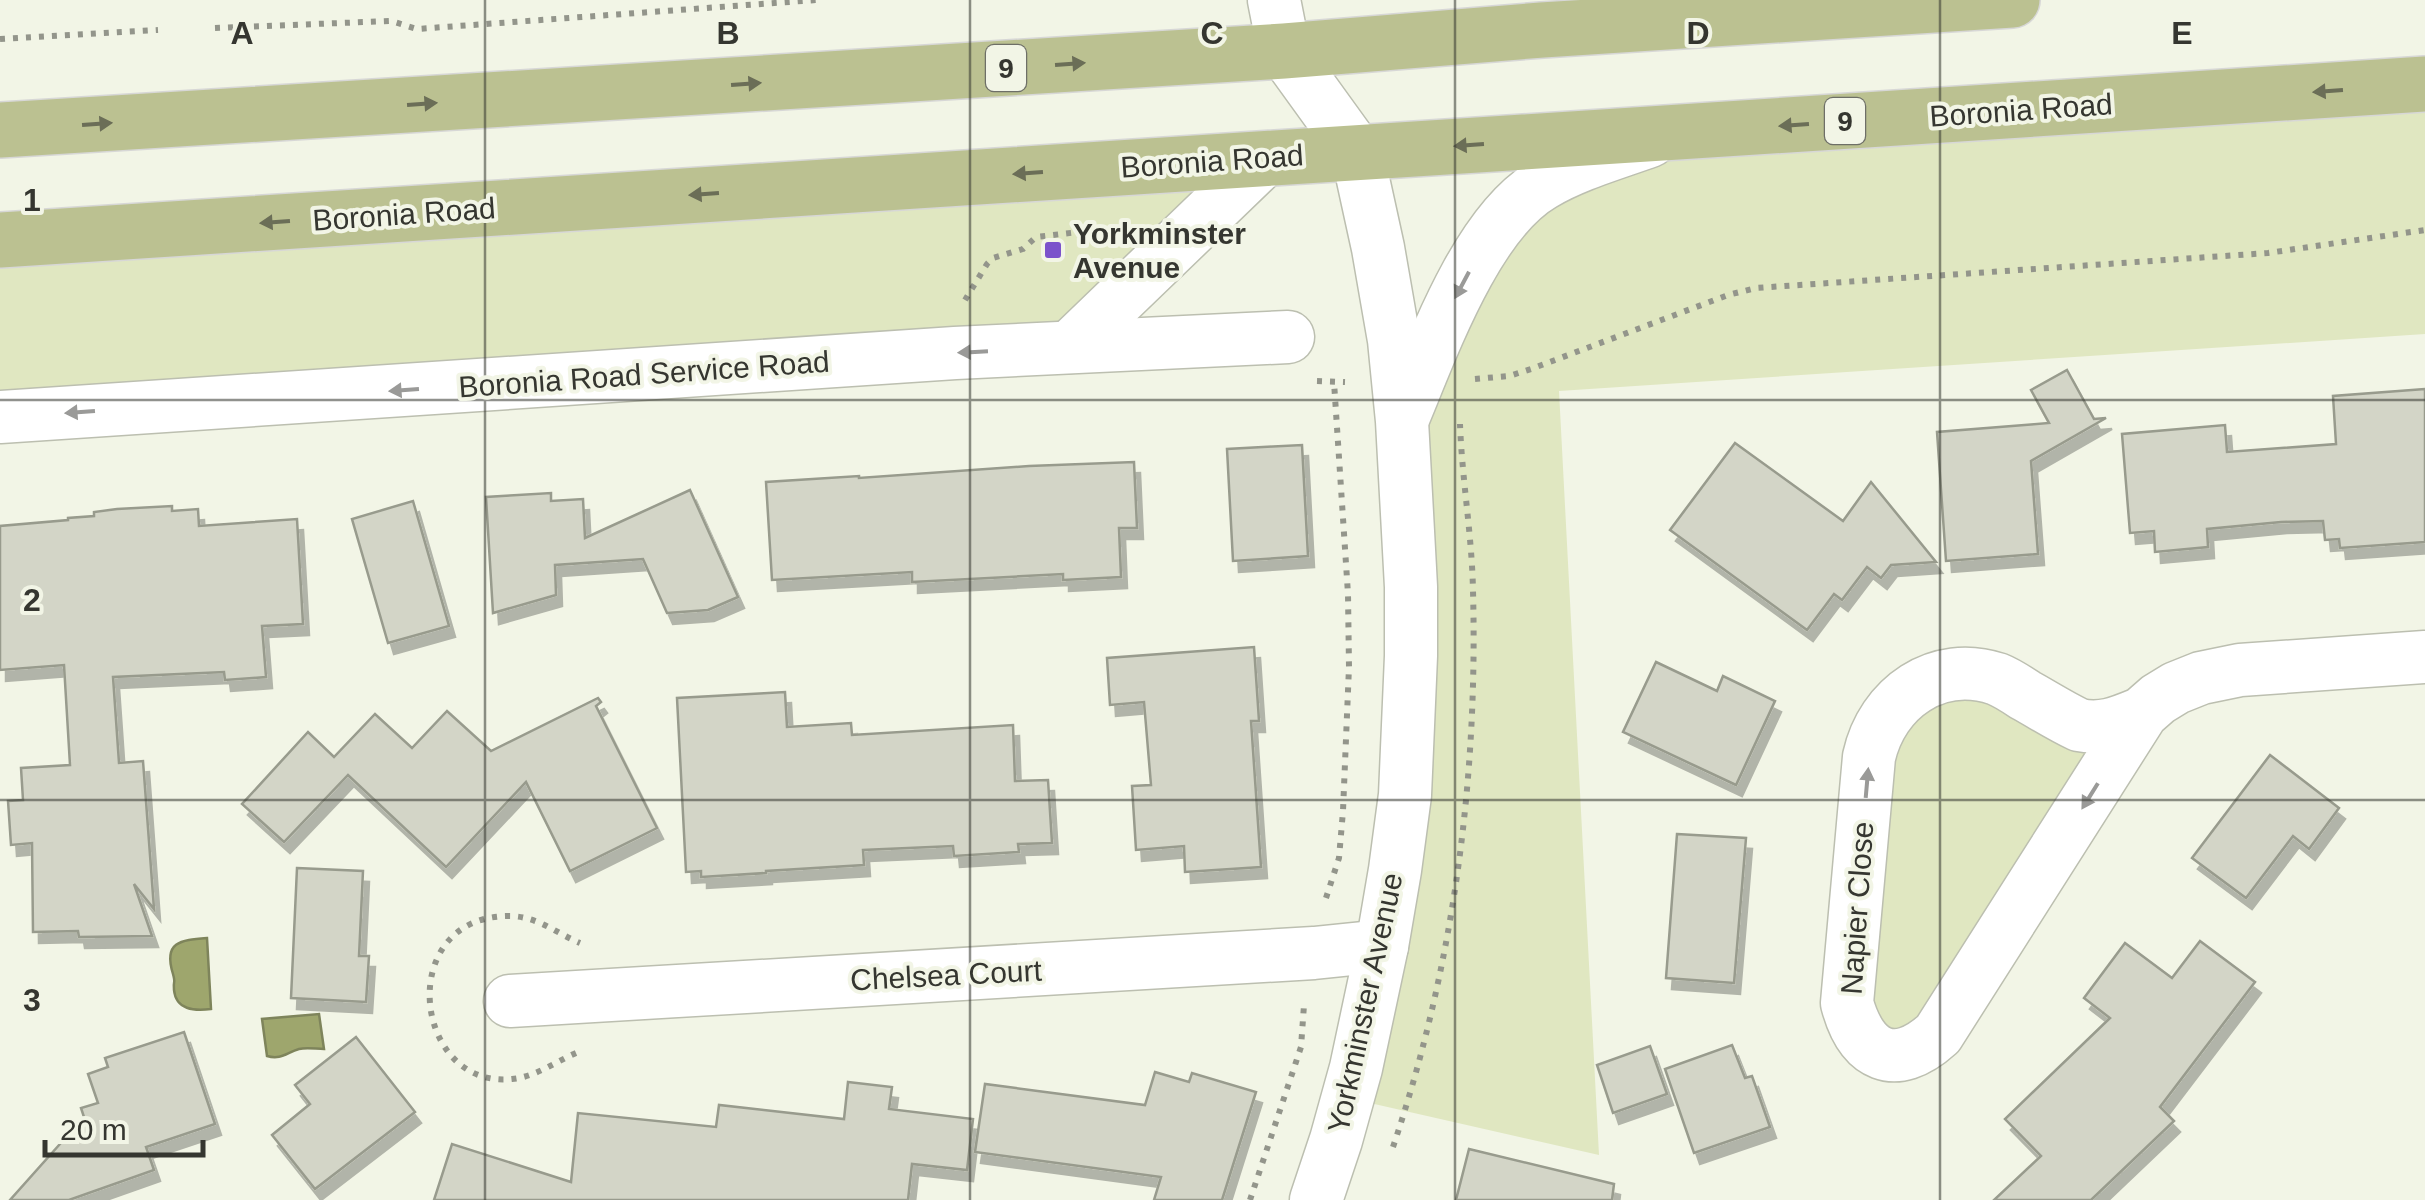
<svg xmlns="http://www.w3.org/2000/svg" width="2425" height="1200" viewBox="0 0 2425 1200" font-family="Arial,sans-serif">
<style>
.green{fill:#e0e7c1}
.water{fill:#9ea66d;stroke:#7e845b;stroke-width:2.5}
.building{fill:#d3d5c7;stroke:#989b8d;stroke-width:2.5;filter:url(#shadow)}
.lines{fill:none;stroke-linecap:round;stroke-linejoin:round}
.minor-casing{stroke:#bcbfb0;stroke-width:55}
.primary-casing{stroke:#d7d7d6;stroke-width:58}
.path{stroke:#93958b;stroke-width:6;stroke-dasharray:5 8;stroke-linecap:butt}
.minor{stroke:#fff;stroke-width:52}
.primary{stroke:#bbc191;stroke-width:55}
.oneway{fill:#6b6e57}
.oneway2{fill:#9a9a98}
.grid{fill:none;stroke:#353630;stroke-width:2.5;stroke-opacity:0.55}
.poi-dot{fill:#7b52cb;stroke:#f2f5e6;stroke-width:4}
.labels{text-anchor:middle;dominant-baseline:central;stroke-width:8;stroke-linejoin:round;paint-order:stroke}
.shield{fill:#f2f5e6;stroke:#6e6f67;stroke-width:2.5}
.shield-label{font-size:28px;font-weight:bold;fill:#353630}
.street-label{font-size:30px;fill:#353630;stroke:#f2f5e6}
.poi-label{font-size:30px;font-weight:bold;fill:#353630;stroke:#f2f5e6;text-anchor:start}
.grid-label{font-size:32px;text-anchor:middle;font-weight:bold;fill:#353630;stroke:#f2f5e6;stroke-width:8;stroke-linejoin:round;paint-order:stroke}
</style>
<defs>
<filter id="shadow"><feDropShadow dx="6" dy="11" stdDeviation="0" flood-color="#0004"/></filter>
</defs>
<rect width="100%" height="100%" fill="#f2f5e6"/>
<g class="green">
<path d="M2425,84V334L1559,391L1599,1155L1348,1098L1382,946L1402,421L1456,296L1573,169Z"/>
<path d="M1265,159L1070,347L0,417V240Z"/>
<path d="M1915,688L2108,726L1950,1018L1870,1048L1869,757Z"/>
</g>
<g class="water">
<path d="M207,938L211,1009C194,1011 176,1010 174,990C173,978 176,985 173,974C163,942 180,940 207,938Z"/>
<path d="M319,1014L324,1049C316,1049 307,1047 299,1049C286,1053 281,1060 267,1056L262,1019Z"/>
</g>
<g class="building">
<path d="M2067,370L2094,419L2106,418L2031,461L2038,554L1946,561L1937,432L2049,423L2031,390Z"/>
<path d="M2425,389V542L2340,548L2339,539L2325,540L2323,521L2281,522L2207,529L2208,547L2155,552L2154,531L2130,533L2122,434L2225,425L2227,452L2336,444L2333,396Z"/>
<path d="M1735,443L1843,521L1871,482L1936,562L1891,565L1881,578L1867,567L1842,600L1834,594L1807,630L1670,530Z"/>
<path d="M1302,445L1308,556L1233,561L1227,449Z"/>
<path d="M1134,462L1137,528H1119L1121,577L1063,580V574L912,582V572L772,580L766,482L859,476V478L1029,466Z"/>
<path d="M690,490L738,597L708,610L667,613L643,559L555,565L556,595L493,613L486,497L551,493V501L583,499L585,538Z"/>
<path d="M413,501L449,626L388,643L352,519Z"/>
<path d="M172,506V511L198,509L199,526L297,519L303,624L262,626L266,677L225,680L224,672L113,677L119,763L143,761L154,909L134,884L152,936L79,937L78,931L33,932L32,843L11,845L8,801L23,800L21,768L70,765L64,665L0,670V526L68,520V518L94,516V512L117,509Z"/>
<path d="M1254,647L1259,721H1251L1261,867L1185,872L1184,846L1136,850L1132,786L1151,785L1144,702L1110,705L1107,658Z"/>
<path d="M1656,662L1717,691L1723,676L1775,701L1736,785L1623,732Z"/>
<path d="M785,692L787,727L851,723L852,735L1013,725L1015,781L1048,780L1052,843L1018,844L1019,852L954,856L953,846L863,850L864,865L766,871V873L701,877V871L686,872L677,698Z"/>
<path d="M598,698L601,702L596,706L657,828L570,871L526,782L446,867L348,775L284,842L242,804L308,732L334,757L375,714L412,748L447,711L491,751Z"/>
<path d="M2270,755L2339,808L2309,849L2293,836L2246,898L2192,858Z"/>
<path d="M1677,834L1746,838L1734,983L1666,978Z"/>
<path d="M297,868L363,871L359,956H369L366,1002L291,998Z"/>
<path d="M2200,941L2255,982L2160,1107L2174,1121L2091,1200H1994L2041,1156L2005,1119L2110,1018L2084,998L2125,943L2172,978Z"/>
<path d="M184,1032L215,1124L146,1147L154,1170L69,1200H10L84,1117L81,1108L98,1103L88,1074L108,1067L105,1058Z"/>
<path d="M356,1037L415,1112L315,1189L272,1135L310,1104L295,1085Z"/>
<path d="M1732,1045L1745,1078L1752,1076L1770,1127L1694,1153L1665,1069Z"/>
<path d="M1650,1046L1667,1094L1613,1113L1597,1065Z"/>
<path d="M1155,1072L1189,1082L1192,1073L1256,1092L1222,1200H1154L1161,1177L975,1152L985,1084L1145,1105Z"/>
<path d="M848,1082L892,1087L889,1109L973,1119L967,1170L912,1164L908,1200H434L452,1144L571,1182L578,1113L716,1127L719,1105L844,1119Z"/>
<path d="M1469,1149L1614,1184L1612,1200H1456Z"/>
</g>
<g class="lines">
<g class="minor-casing">
<g id="minor">
<path d="M1274,0L1284,51L1357,152L1378,248L1394,340L1402,421L1411,587V656L1405,795L1395,870L1382,946L1356,1068L1336,1140L1316,1200"/>
<path d="M1070,347L1265,159"/>
<path d="M0,417L955,353L1288,337"/>
<path d="M1403,418C1432,349 1476,223 1543,184C1575,165 1614,154 1650,141"/>
<path d="M2142,713C2120,722 2103,730 2079,725C2060,716 2043,705 2025,695C2016,689 2007,683 1997,679C1937,659 1882,698 1869,757L1847,1003C1861,1056 1895,1073 1938,1034L2142,713L2158,699L2176,688L2201,678L2240,670L2425,657"/>
<path d="M510,1001L1314,953L1382,946"/>
</g>
</g>
<g class="primary-casing">
<g id="primary">
<path d="M0,130L1284,51L1542,30L2012,0"/>
<path d="M0,240L2425,84"/>
</g>
</g>
<g class="path">
<path d="M215,28L391,21L417,29L816,0"/>
<path d="M0,39L158,30"/>
<path d="M965,300L987,264L993,258L1023,249L1036,237L1087,231"/>
<path d="M1475,379L1509,376L1531,369L1728,295L1756,288L2268,253L2425,230"/>
<path d="M1317,381L1345,382"/>
<path d="M1326,898L1339,858L1343,811L1349,667L1348,594L1334,382"/>
<path d="M576,1053C555,1062 535,1077 512,1079C413,1090 393,916 509,916C537,916 556,933 580,943"/>
<path d="M1393,1147C1453,969 1478,780 1473,591C1472,535 1462,480 1460,424"/>
<path d="M1250,1200L1301,1047L1304,1005"/>
</g>
<use href="#minor" class="minor"/>
<use href="#primary" class="primary"/>
</g>
<defs><path id="oneway-solid" d="M-6-.8H1V-3.2L6.5 0L1 3.2V.8H-6Z" transform="scale(2.5)"/></defs>
<g class="oneway">
<use href="#oneway-solid" transform="translate(1070 64) rotate(-4)"/>
<use href="#oneway-solid" transform="translate(746 84) rotate(-4)"/>
<use href="#oneway-solid" transform="translate(2328 91) rotate(176)"/>
<use href="#oneway-solid" transform="translate(422 104) rotate(-4)"/>
<use href="#oneway-solid" transform="translate(97 124) rotate(-4)"/>
<use href="#oneway-solid" transform="translate(1794 125) rotate(176)"/>
<use href="#oneway-solid" transform="translate(1469 145) rotate(176)"/>
<use href="#oneway-solid" transform="translate(1028 173) rotate(176)"/>
<use href="#oneway-solid" transform="translate(704 194) rotate(176)"/>
<use href="#oneway-solid" transform="translate(275 222) rotate(176)"/>
</g>
<g class="oneway2">
<use href="#oneway-solid" transform="translate(1462 285) rotate(118)"/>
<use href="#oneway-solid" transform="translate(973 352) rotate(177)"/>
<use href="#oneway-solid" transform="translate(404 390) rotate(176)"/>
<use href="#oneway-solid" transform="translate(80 412) rotate(176)"/>
<use href="#oneway-solid" transform="translate(1867 783) rotate(-85)"/>
<use href="#oneway-solid" transform="translate(2090 796) rotate(122)"/>
</g>
<path class="grid" d="M485,0V1200M970,0V1200M1455,0V1200M1940,0V1200M0,400H2425M0,800H2425"/>
<rect class="poi-dot" x="1043" y="240" width="20" height="20" rx="5"/>
<g class="labels">
<g class="shield">
<rect x="986" y="45" width="40" height="46" rx="8"/>
<rect x="1825" y="98" width="40" height="46" rx="8"/>
</g>
<g class="shield-label">
<text x="1006" y="68">9</text>
<text x="1845" y="121">9</text>
</g>
<g class="street-label">
<text transform="translate(2021 110) rotate(-4)">Boronia Road</text>
<text transform="translate(1212 161) rotate(-4)">Boronia Road</text>
<text transform="translate(404 214) rotate(-4)">Boronia Road</text>
<text transform="translate(644 374) rotate(-4)">Boronia Road Service Road</text>
<text transform="translate(1857 908) rotate(-86)">Napier Close</text>
<text transform="translate(946 975) rotate(-3)">Chelsea Court</text>
<text transform="translate(1365 1003) rotate(-78)">Yorkminster Avenue</text>
</g>
<g class="poi-label">
<text x="1073" y="233">Yorkminster<tspan x="1073" dy="34">Avenue</tspan></text>
</g>
</g>
<g class="grid-label">
<text x="242" y="44">A</text>
<text x="728" y="44">B</text>
<text x="1212" y="44">C</text>
<text x="1698" y="44">D</text>
<text x="2182" y="44">E</text>
<text x="32" y="211">1</text>
<text x="32" y="611">2</text>
<text x="32" y="1011">3</text>
</g>
<path d="M45 1140v15h158v-15" fill="none" stroke="#353630" stroke-width="5"/>
<text x="60" y="1140" font-size="30" fill="#353630" stroke="#f2f5e6" stroke-width="8" paint-order="stroke">20 m</text>
</svg>
